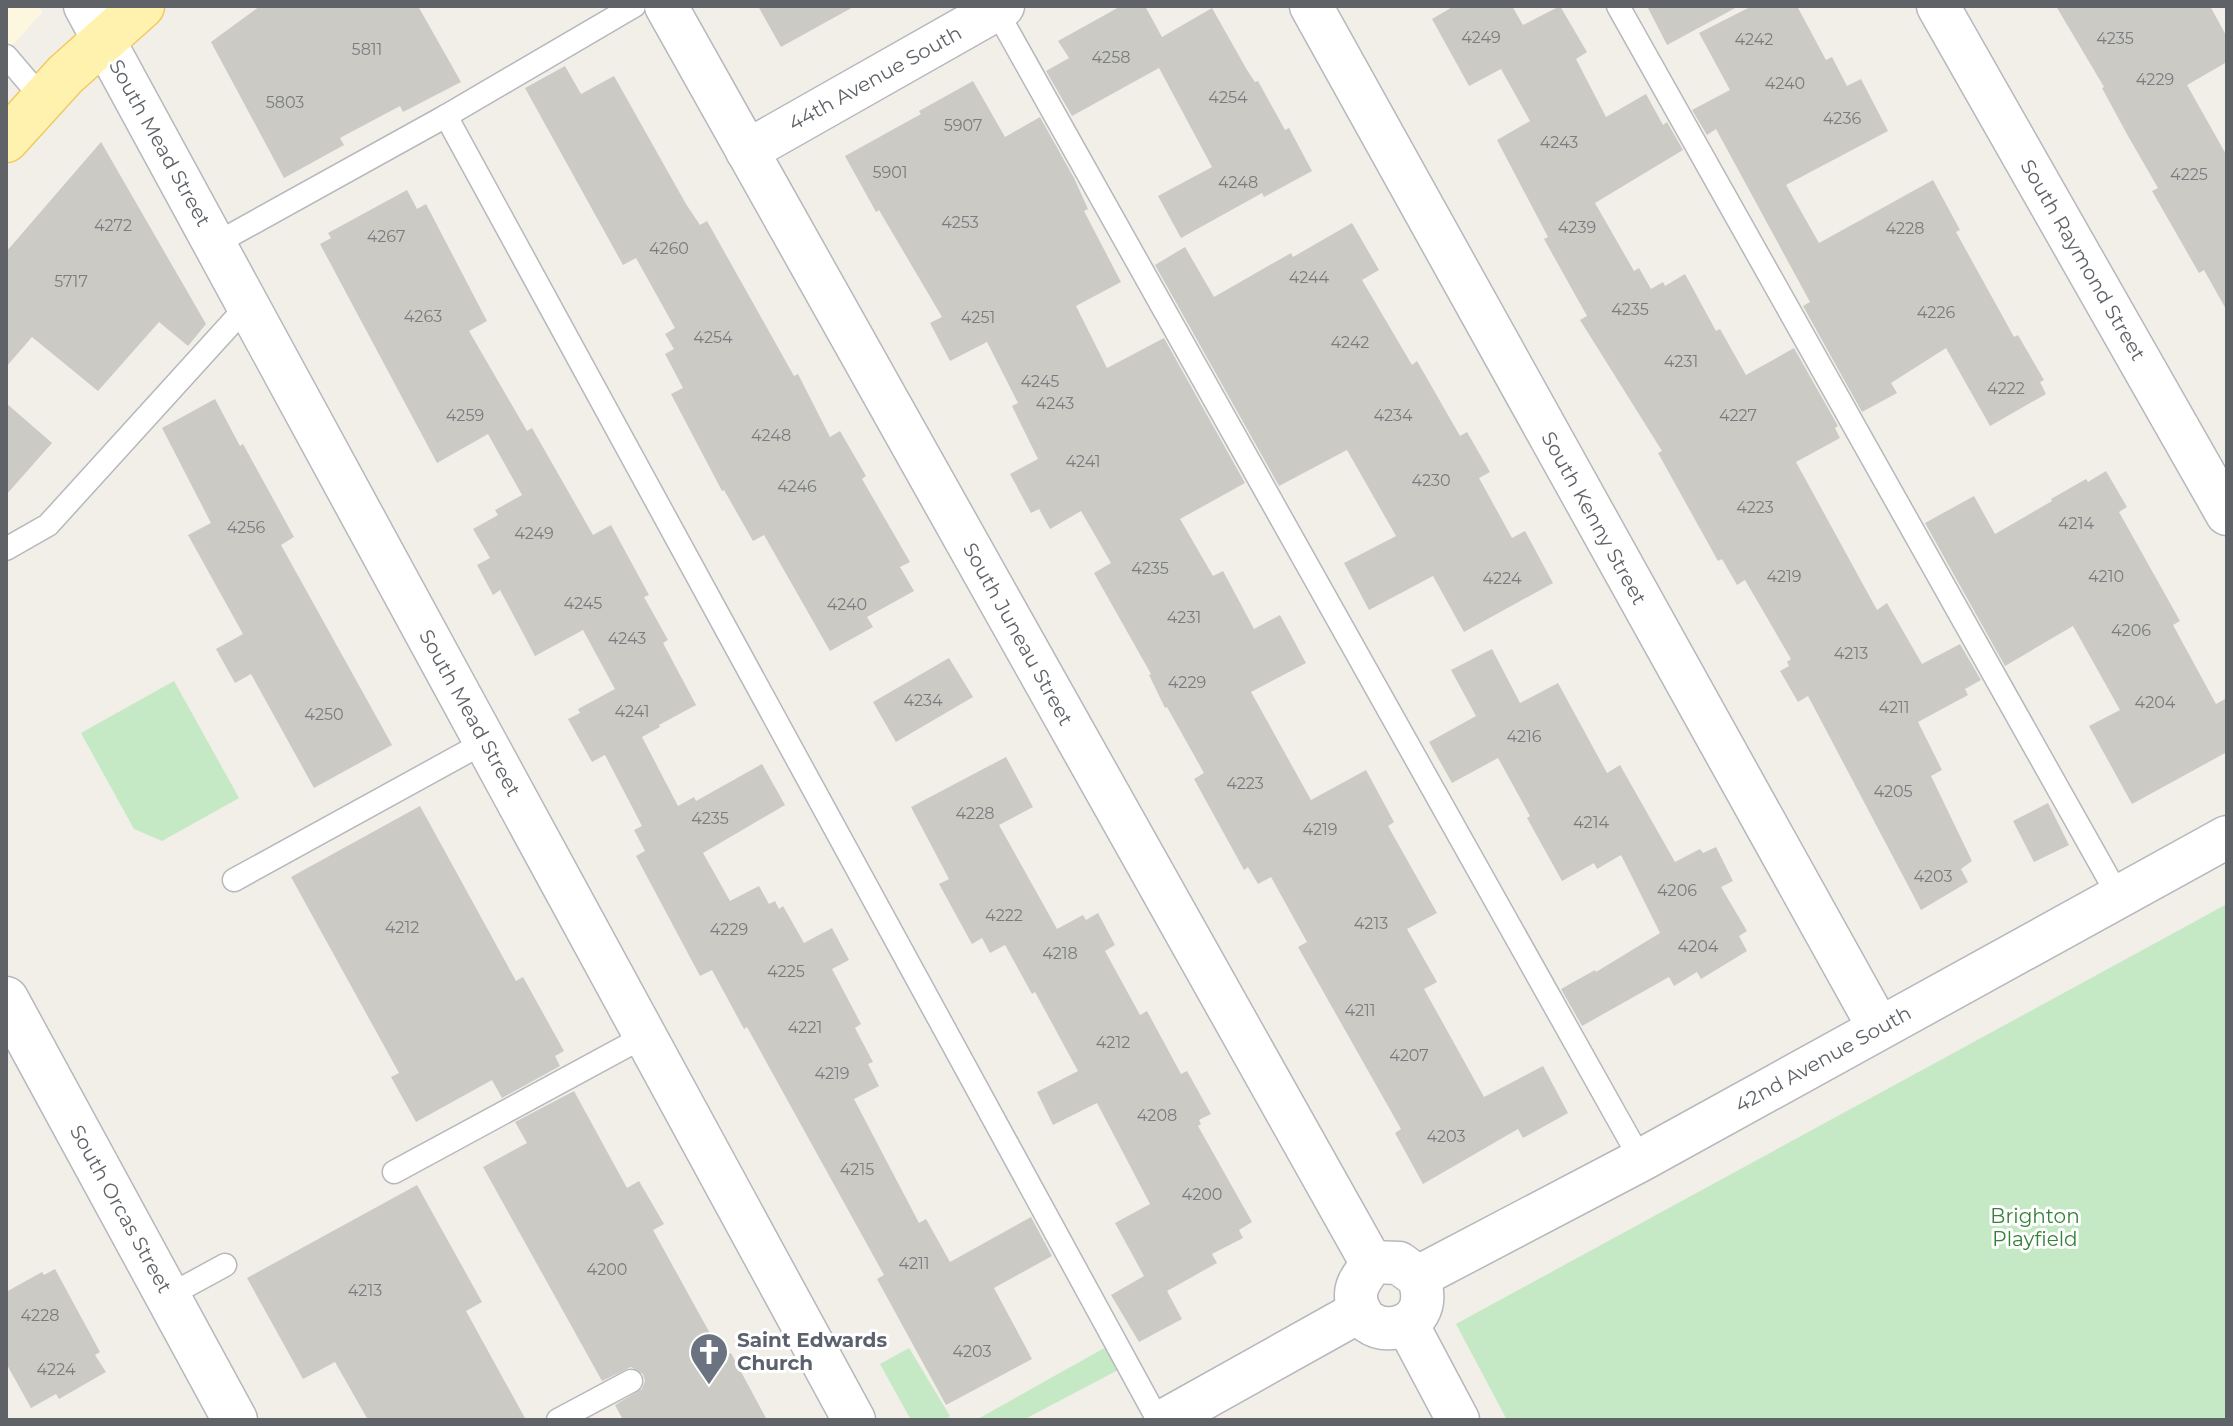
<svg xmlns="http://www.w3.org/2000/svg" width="2233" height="1426" viewBox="0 0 2233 1426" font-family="Montserrat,sans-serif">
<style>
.commercial{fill:#fef7e0}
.green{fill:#c5e8c5}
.building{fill:#cccac5}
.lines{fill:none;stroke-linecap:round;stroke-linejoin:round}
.service-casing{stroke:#b5b8bc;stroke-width:25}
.minor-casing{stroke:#b5b8bc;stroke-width:45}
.tertiary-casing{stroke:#b5b8bc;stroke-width:47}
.primary-casing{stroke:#f2c960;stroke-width:47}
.service{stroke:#fff;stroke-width:22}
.minor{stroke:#fff;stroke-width:42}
.tertiary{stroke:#fff;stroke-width:44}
.primary{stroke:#fff2af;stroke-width:44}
.labels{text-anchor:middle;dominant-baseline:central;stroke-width:6;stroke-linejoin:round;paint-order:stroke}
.number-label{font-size:16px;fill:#7a7d7f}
.street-label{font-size:20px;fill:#5f6368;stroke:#fff}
.park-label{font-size:20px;fill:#348238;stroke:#fff}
.worship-label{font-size:20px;font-weight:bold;fill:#5b616d;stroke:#fff;text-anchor:start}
</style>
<rect width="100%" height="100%" fill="#f1efe8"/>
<path class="commercial" d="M6,6H39L42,12L6,53Z"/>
<g class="green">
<path d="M174,681L239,798L162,841L134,829L81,733Z"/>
<path d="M2227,904V1420H1507L1456,1324Z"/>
<path d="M1108,1346L1120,1369L1023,1420H976Z"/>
<path d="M909,1348L950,1416L945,1420H911L880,1364Z"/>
</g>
<g class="building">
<path d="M260,6H418L461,82L403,112L400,106L340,138L344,145L284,178L211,42Z"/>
<path d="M758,6H855L781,47Z"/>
<path d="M1121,6H1145L1162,37L1212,8L1247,70L1255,82L1258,81L1285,130L1289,128L1312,171L1264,197L1262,193L1181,238L1158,196L1212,167L1159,68L1072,116L1046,71L1069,58L1058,41Z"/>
<path d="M1454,6H1512L1523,25L1560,6L1587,52L1576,59L1606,117L1646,94L1663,125L1667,122L1683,150L1595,203L1634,271L1639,268L1651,289L1663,282L1665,286L1685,274L1716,331L1720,329L1746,375L1794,348L1838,426L1835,428L1840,438L1796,462L1877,610L1887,603L1922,664L1960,644L1981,680L1965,689L1968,695L1918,722L1942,770L1931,776L1972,861L1961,869L1968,882L1921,910L1808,696L1798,702L1780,671L1789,666L1787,662L1791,659L1745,580L1737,585L1722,559L1718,561L1658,453L1662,451L1580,320L1587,316L1544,239L1548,237L1497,140L1530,121L1501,69L1469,86L1432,19Z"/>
<path d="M1647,6H1739L1667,45Z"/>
<path d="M1752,6H1797L1826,60L1832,57L1847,86L1861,79L1888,131L1786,185L1819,243L1933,180L1960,230L1956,232L2014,337L2018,335L2044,380L2040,382L2046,394L1990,426L1946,348L1891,383L1897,393L1862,412L1803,306L1810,302L1716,129L1707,135L1692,110L1730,90L1699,33Z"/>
<path d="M2056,6H2210L2227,37V62L2187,85L2227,156V311L2204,270L2199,273L2152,191L2158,188L2128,136L2102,88L2104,87Z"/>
<path d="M565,66L581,94L614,76L686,204L700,225L707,221L794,376L798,374L830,437L840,431L866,476L862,479L910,562L900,567L914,591L867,617L873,627L830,651L764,535L753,541L724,490L722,491L671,394L683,388L665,354L674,349L665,334L675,328L636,258L623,265L525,88Z"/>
<path d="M973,81L1005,137L1040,117L1074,178L1088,209L1084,211L1121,282L1076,306L1107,368L1164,338L1245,483L1180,519L1213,576L1223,571L1254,629L1280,615L1306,663L1251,692L1311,800L1366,770L1394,822L1388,826L1437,913L1407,929L1437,982L1424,989L1484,1097L1543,1066L1568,1113L1523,1138L1518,1129L1423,1184L1395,1133L1401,1129L1298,947L1307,942L1271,877L1258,884L1248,867L1244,870L1194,779L1204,773L1167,707L1165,708L1149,675L1151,674L1094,573L1111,563L1081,511L1050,529L1039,509L1031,513L1010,474L1038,459L1012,406L1018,403L987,342L950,361L930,323L942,317L879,210L876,212L845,156L921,114L919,111Z"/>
<path d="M101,142L206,324L188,346L159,322L98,391L32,337L6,367V252Z"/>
<path d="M407,190L417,209L426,204L487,321L469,331L527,431L532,428L593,535L611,525L649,595L644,597L668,640L663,643L696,705L659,725L660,727L642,737L678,806L694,797L696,801L762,764L785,805L703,853L730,901L759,886L769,904L775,901L779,909L783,906L804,943L832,928L849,960L832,969L861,1024L855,1028L873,1062L868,1064L879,1086L854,1099L919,1223L926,1219L950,1262L1031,1217L1052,1256L994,1288L1032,1359L946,1405L877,1279L884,1275L747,1027L744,1029L712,970L700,976L636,856L645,851L634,830L642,826L605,755L592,762L568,719L580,713L578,709L615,689L583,630L535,656L500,590L493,595L477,565L490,558L473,529L498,515L495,510L522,495L488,434L437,463L320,244L331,238L328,233Z"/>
<path d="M1352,223L1379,270L1362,280L1412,365L1417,361L1460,436L1467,432L1490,472L1479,478L1512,538L1525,531L1553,583L1464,632L1433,576L1369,610L1344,563L1396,536L1347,450L1279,486L1155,265L1185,247L1214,297L1291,253L1293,257Z"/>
<path d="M215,399L240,446L243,444L294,537L281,545L392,745L314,788L251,674L235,683L216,649L243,634L188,535L211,523L162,428Z"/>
<path d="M6,403L52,443L6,495Z"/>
<path d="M2106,471L2127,507L2119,512L2180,621L2173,625L2216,704L2227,698V752L2132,804L2089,726L2120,710L2073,626L2005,666L1925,523L1974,496L1995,534L2052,501L2051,499L2086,479L2088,482Z"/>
<path d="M1492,649L1520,703L1558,683L1607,773L1620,765L1675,862L1700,849L1703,853L1716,847L1733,881L1721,887L1747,931L1739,936L1747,951L1701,979L1697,972L1674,986L1669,977L1582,1026L1561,989L1595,970L1596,972L1660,933L1621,855L1597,869L1594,863L1562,881L1527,818L1530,816L1498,758L1452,783L1429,742L1476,716L1451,670Z"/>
<path d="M949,658L973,697L896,742L873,702Z"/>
<path d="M1006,757L1033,807L999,825L1057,929L1083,915L1086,920L1098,913L1115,945L1105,951L1140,1015L1147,1011L1181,1074L1187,1071L1211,1114L1199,1120L1201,1124L1198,1126L1252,1222L1239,1230L1243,1238L1212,1254L1217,1263L1167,1291L1182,1319L1139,1342L1111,1295L1144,1276L1115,1223L1150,1204L1097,1103L1053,1125L1037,1092L1078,1071L1035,992L1032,994L1005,945L990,953L982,938L972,944L939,884L949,879L911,807Z"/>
<path d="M2048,803L2069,845L2034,862L2013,821Z"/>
<path d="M420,806L516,981L523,977L564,1051L555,1056L560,1066L502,1098L492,1080L416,1122L391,1077L399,1073L291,877Z"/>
<path d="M574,1091L627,1188L639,1181L664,1224L653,1230L723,1357L731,1353L767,1420H623L615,1405L642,1389L645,1381L643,1374L631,1367L602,1381L483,1167L527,1143L515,1122Z"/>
<path d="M417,1185L482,1302L466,1311L526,1420H368L335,1362L303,1379L247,1278Z"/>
<path d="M55,1269L100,1352L95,1355L106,1372L59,1399L56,1394L31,1408L6,1363V1292L42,1272L44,1275Z"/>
</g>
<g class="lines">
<g class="service-casing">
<g id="service">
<path d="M1618,6L2119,897"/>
<path d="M996,10L1641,1160"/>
<path d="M6,56L42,98"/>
<path d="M446,116L1158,1420"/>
<path d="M215,244L446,116L634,6"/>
<path d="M6,549L48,525L248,305"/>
<path d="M234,880L485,742"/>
<path d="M394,1172L645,1036"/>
<path d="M168,1296L225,1265"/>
<path d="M558,1420L631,1381"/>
</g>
</g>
<g class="minor-casing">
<g id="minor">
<path d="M85,6L854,1420"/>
<path d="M666,6L1371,1262"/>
<path d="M1311,6L1879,1028"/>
<path d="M1938,6L2227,514"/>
<path d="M747,151L1003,6"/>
<path d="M1371,1262L1399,1263L1418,1277C1442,1337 1355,1346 1356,1295C1356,1281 1367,1274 1371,1262Z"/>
<path d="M1418,1277L1641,1160L2227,837"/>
<path d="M1407,1324L1458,1420"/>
<path d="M1165,1420L1360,1311"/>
</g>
</g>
<g class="tertiary-casing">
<path id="tertiary" d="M6,999L235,1420"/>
</g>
<g class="primary-casing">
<path id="primary" d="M6,140L65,75L142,6"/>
</g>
<use href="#service" class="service"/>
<use href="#minor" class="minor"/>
<use href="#tertiary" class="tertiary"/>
<use href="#primary" class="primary"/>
</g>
<defs>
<g id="church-pin" transform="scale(2)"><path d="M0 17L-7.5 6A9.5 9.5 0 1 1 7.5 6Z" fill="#6b7280" stroke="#fff"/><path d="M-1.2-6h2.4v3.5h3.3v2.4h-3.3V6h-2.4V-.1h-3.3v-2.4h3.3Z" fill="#fff"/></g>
</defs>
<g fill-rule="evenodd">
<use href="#church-pin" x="709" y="1352"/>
</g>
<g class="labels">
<g class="number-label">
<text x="1481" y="37">4249</text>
<text x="2115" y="38">4235</text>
<text x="1754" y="39">4242</text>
<text x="367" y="49">5811</text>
<text x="1111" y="57">4258</text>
<text x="2155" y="79">4229</text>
<text x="1785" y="83">4240</text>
<text x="1228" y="97">4254</text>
<text x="285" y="102">5803</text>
<text x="1842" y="118">4236</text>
<text x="963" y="125">5907</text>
<text x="1559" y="142">4243</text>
<text x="890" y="172">5901</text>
<text x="2189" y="174">4225</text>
<text x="1238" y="182">4248</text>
<text x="960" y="222">4253</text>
<text x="113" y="225">4272</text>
<text x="1577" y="227">4239</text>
<text x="1905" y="228">4228</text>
<text x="386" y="236">4267</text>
<text x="669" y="248">4260</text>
<text x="1309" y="277">4244</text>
<text x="71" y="281">5717</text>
<text x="1630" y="309">4235</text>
<text x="1936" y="312">4226</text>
<text x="423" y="316">4263</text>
<text x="978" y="317">4251</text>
<text x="713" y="337">4254</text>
<text x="1350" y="342">4242</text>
<text x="1681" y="361">4231</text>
<text x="1040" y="381">4245</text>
<text x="2006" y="388">4222</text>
<text x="1055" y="403">4243</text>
<text x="465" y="415">4259</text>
<text x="1393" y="415">4234</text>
<text x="1738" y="415">4227</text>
<text x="771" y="435">4248</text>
<text x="1083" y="461">4241</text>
<text x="1431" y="480">4230</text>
<text x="797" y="486">4246</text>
<text x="1755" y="507">4223</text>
<text x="2076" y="523">4214</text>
<text x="246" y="527">4256</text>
<text x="534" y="533">4249</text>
<text x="1150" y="568">4235</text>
<text x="1784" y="576">4219</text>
<text x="2106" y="576">4210</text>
<text x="1502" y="578">4224</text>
<text x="583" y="603">4245</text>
<text x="847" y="604">4240</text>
<text x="1184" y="617">4231</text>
<text x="2131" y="630">4206</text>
<text x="627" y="638">4243</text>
<text x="1851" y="653">4213</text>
<text x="1187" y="682">4229</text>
<text x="923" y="700">4234</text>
<text x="2155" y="702">4204</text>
<text x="1894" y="707">4211</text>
<text x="632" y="711">4241</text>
<text x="324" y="714">4250</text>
<text x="1524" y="736">4216</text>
<text x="1245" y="783">4223</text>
<text x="1893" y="791">4205</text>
<text x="975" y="813">4228</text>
<text x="710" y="818">4235</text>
<text x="1591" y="822">4214</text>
<text x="1320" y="829">4219</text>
<text x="1933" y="876">4203</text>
<text x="1677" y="890">4206</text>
<text x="1004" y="915">4222</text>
<text x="1371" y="923">4213</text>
<text x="402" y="927">4212</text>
<text x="729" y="929">4229</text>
<text x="1698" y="946">4204</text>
<text x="1060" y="953">4218</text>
<text x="786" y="971">4225</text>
<text x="1360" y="1010">4211</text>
<text x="805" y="1027">4221</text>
<text x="1113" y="1042">4212</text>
<text x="1409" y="1055">4207</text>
<text x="832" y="1073">4219</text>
<text x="1157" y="1115">4208</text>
<text x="1446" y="1136">4203</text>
<text x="857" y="1169">4215</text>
<text x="1202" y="1194">4200</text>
<text x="914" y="1263">4211</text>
<text x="607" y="1269">4200</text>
<text x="365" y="1290">4213</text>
<text x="40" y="1315">4228</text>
<text x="972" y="1351">4203</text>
<text x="56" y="1369">4224</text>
</g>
<g class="street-label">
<text transform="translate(875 78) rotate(-29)">44th Avenue South</text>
<text transform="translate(160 143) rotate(61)">South Mead Street</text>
<text transform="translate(2083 260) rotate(60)">South Raymond Street</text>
<text transform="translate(1594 518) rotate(61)">South Kenny Street</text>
<text transform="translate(1018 634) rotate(61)">South Juneau Street</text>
<text transform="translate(470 713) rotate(61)">South Mead Street</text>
<text transform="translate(1823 1059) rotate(-29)">42nd Avenue South</text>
<text transform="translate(121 1209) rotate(61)">South Orcas Street</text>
</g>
<g class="park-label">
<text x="2035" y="1216">Brighton<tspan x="2035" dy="23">Playfield</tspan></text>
</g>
<g class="worship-label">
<text x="737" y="1340">Saint Edwards<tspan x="737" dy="23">Church</tspan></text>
</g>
</g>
<rect width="2233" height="1426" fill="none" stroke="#5f6368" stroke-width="16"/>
</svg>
